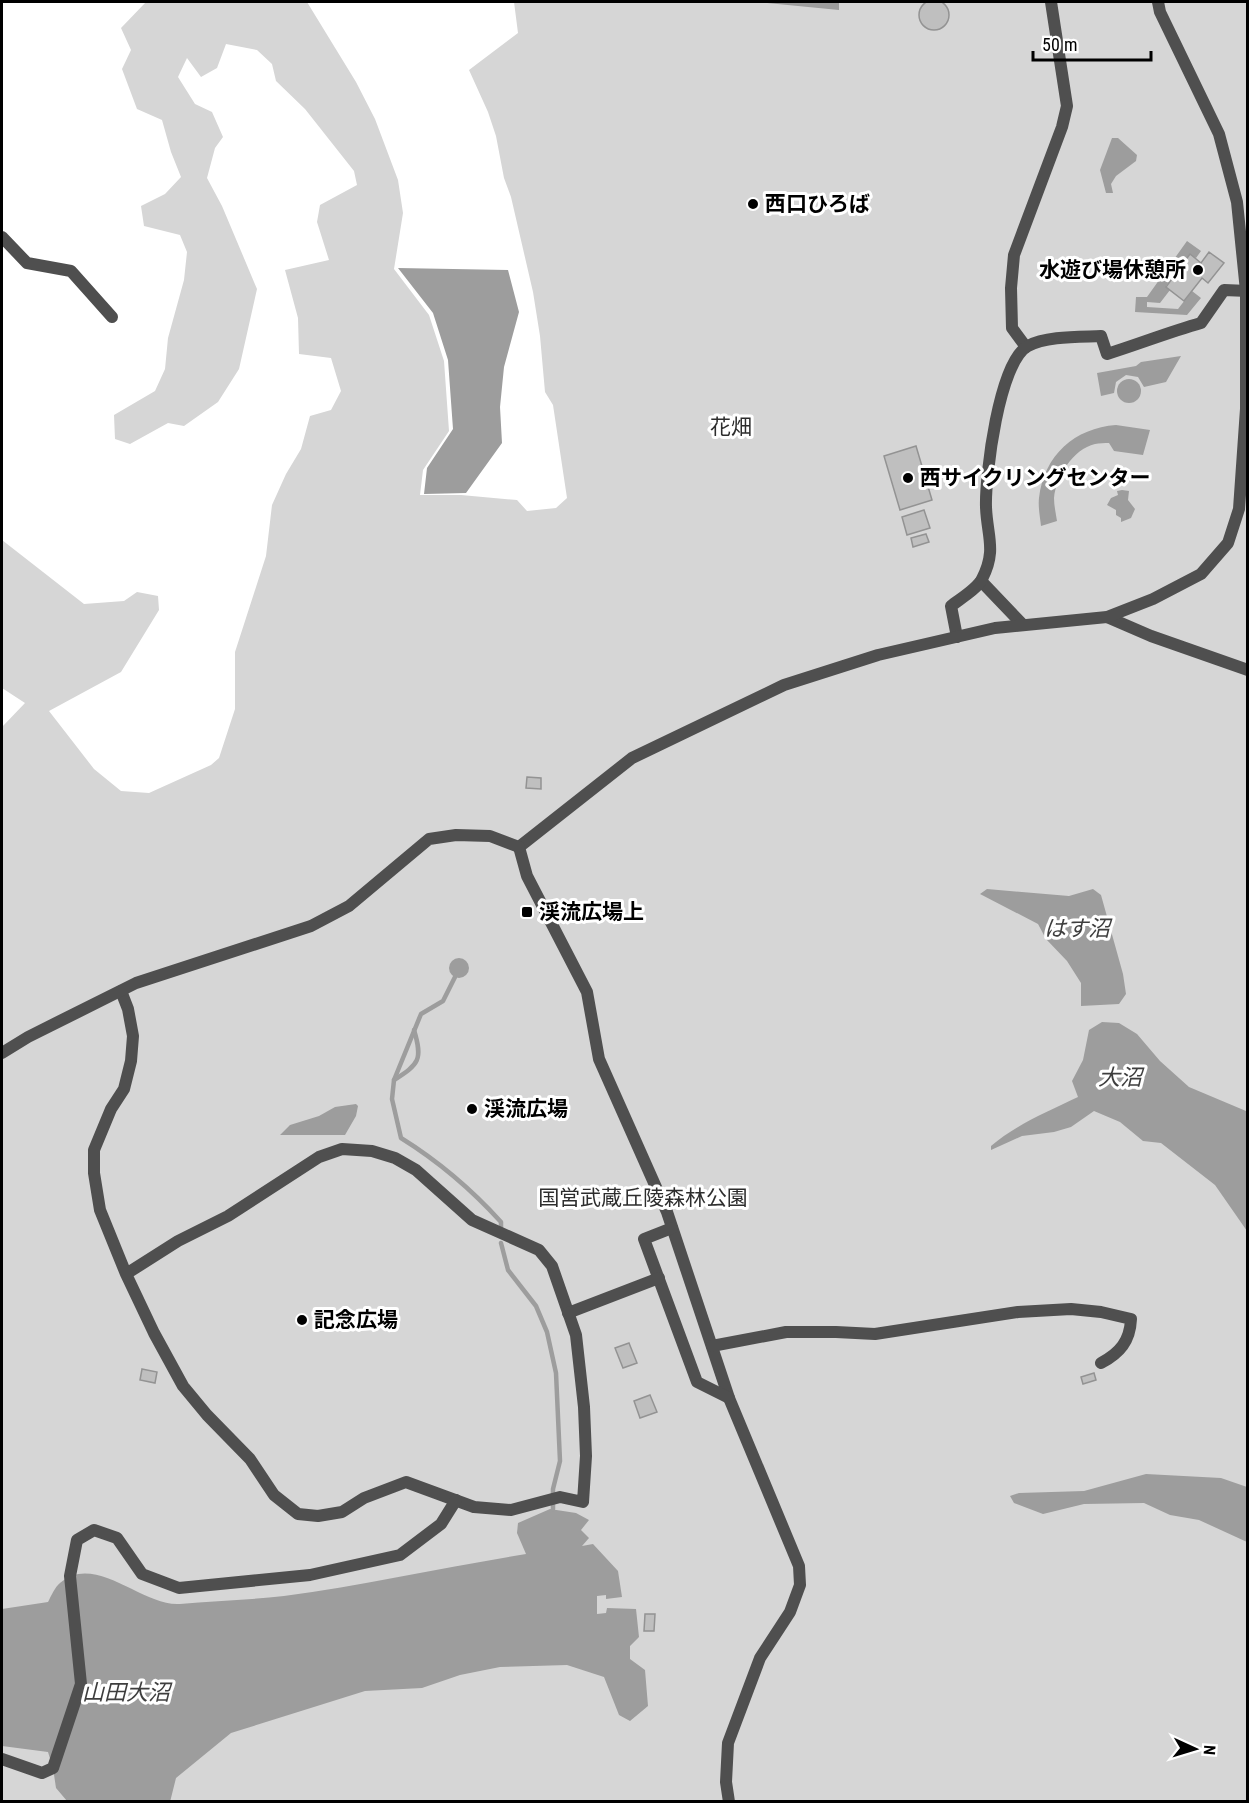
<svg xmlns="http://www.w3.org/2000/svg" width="1249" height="1803" viewBox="0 0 1249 1803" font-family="'Roboto Condensed','Noto Sans JP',sans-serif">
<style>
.green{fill:#d6d6d6}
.water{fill:#9d9d9d}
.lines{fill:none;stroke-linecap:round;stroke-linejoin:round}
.stream{stroke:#9d9d9d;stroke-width:4.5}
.building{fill:#bfbfbf;stroke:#939393;stroke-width:1.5}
.street{stroke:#4f4f4f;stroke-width:12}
.poi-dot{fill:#000;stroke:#fff;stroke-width:2}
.labels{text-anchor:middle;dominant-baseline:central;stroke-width:6;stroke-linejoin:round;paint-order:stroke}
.poi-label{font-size:21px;font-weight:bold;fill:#000;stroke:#fff;text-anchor:start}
.park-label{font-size:21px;fill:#2d2d2d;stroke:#fff}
.water-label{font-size:22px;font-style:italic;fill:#3e3e3e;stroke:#fff}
</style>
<rect width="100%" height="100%" fill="#fff"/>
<path class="green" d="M146,2H307L356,82L375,119L398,180L403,213L394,269L429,315L444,361L449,431L423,470L420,495H461L517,500L527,511L556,508L567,498L553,405L545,392L540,336L533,292L511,197L504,178L496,136L488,112L469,70L518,33L514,2H1247V1801H2V727L25,703L2,688V540L84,604L124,601L137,592L158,596L159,610L121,672L49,711L94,769L121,791L149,793L211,765L219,758L235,709V652L266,556L272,505L286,474L301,449L310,416L331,410L341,391L331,358L299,354L298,318L285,270L329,260L317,222L320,205L357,185L354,171L305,109L276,81L272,64L257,50L226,44L217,68L201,77L187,58L178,77L195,104L212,112L223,137L215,148L207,178L222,206L257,289L239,369L218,402L184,426L168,423L130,444L115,439L114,415L155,391L165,369L168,338L184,280L187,252L180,235L144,226L141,206L165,194L181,177L171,152L162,120L137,109L122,69L131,50L121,28Z"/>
<g class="water">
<path d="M758,2H839V10Z"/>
<path d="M1112,138H1118L1137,155L1136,161L1116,176L1111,184L1113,193H1106L1100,170Z"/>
<path d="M1187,241L1201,251L1196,258L1190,255L1166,286L1170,290L1160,303L1147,302V307L1178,309L1192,291L1201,298L1187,315L1135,312L1136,297H1147Z"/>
<path d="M398,268L508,270L519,312L504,367L500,407L502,443L466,493L424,494L427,468L453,429L448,360L433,313Z"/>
<path d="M1181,356L1166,382L1144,387L1138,377L1126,375L1116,382L1114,393L1101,396L1097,373L1136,366L1141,362Z"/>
<circle cx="1129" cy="391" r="12"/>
<path d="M1116,425L1150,430L1143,455L1114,451L1109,443C1105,443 1099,443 1095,444C1073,449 1056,477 1054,498C1054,506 1056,514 1057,521L1041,526C1040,517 1038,507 1039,498C1044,455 1075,428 1116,425Z"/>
<path d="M1122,490L1129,491L1128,500L1135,509L1131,518L1121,522V518L1116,515V510L1107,505L1111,498L1118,495L1117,491Z"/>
<path d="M987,889L1069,896L1093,889L1101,895L1123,974L1126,994L1119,1004L1081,1006V983L1067,961L1046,939L1038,924L980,894Z"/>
<circle cx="459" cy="968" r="10"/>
<path d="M1102,1022L1119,1023L1137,1034L1160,1061L1189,1087L1246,1111L1248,1114L1247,1231L1215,1185L1161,1143L1143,1141L1120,1122L1094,1111L1071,1127L1054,1132L1022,1136L991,1150V1146C1015,1125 1049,1111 1078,1097L1072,1081L1083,1060L1089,1030Z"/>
<path d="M356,1104L358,1106L356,1116L345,1135H280L290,1125L319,1116L335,1107Z"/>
<path d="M1146,1474L1221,1478L1247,1487V1542L1199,1520L1170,1515L1144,1503L1084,1504L1043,1514L1014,1503L1010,1496L1019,1493L1084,1491Z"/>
<path d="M550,1509L576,1513L589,1520L581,1530L589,1538L582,1546L593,1544L618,1571L622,1597L606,1599V1595L597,1596V1614L606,1613L607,1608L636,1609L639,1637L630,1646V1659L645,1670L648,1706L630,1721L619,1715L604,1677L567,1665L500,1667L460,1675L422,1688L365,1691L231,1733L176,1778L170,1802L67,1801L56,1788L53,1768L48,1752L2,1746V1609L48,1602C51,1596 55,1587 60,1583C95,1552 143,1607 180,1604C214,1601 250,1600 284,1596C365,1585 445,1567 526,1554L517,1533L518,1523Z"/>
</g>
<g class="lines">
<g class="stream">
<path d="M455,977L443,1001L421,1014L394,1080L392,1099L401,1138C438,1161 472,1190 501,1222V1228"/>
<path d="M394,1080C419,1064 423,1060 414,1030"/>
<path d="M501,1243L508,1270L536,1306L547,1332L556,1373L560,1461L553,1489V1509"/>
</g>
</g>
<g class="building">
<circle cx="934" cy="15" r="15"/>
<path d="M1209,252L1224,263L1208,283L1202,278L1184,301L1166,287L1190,254L1201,263Z"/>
<path d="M916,446L932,500L900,510L884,456Z"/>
<path d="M924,510L930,528L907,535L902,517Z"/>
<path d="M926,534L929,542L913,547L911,538Z"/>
<path d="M527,777L541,778V789L526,788Z"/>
<path d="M629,1343L637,1363L623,1368L615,1348Z"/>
<path d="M142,1369L157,1372L155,1383L140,1380Z"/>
<path d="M1094,1373L1096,1380L1083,1384L1081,1377Z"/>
<path d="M650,1395L657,1412L640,1418L634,1401Z"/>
<path d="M645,1614H655L654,1631H644Z"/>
</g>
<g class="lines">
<g class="street">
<path d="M2,237L27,263L71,271L112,317"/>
<path d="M1026,347L1012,328L1011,288L1014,255L1062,127L1067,106L1051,2"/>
<path d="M981,581L1023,625"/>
<path d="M1107,617L1151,636L1248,670"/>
<path d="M957,637L951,606C960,599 977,589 982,579C997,550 987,536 986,507C985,476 999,361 1028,346C1046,336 1080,337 1101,336L1107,354C1139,344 1169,332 1201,323L1224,290L1248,291"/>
<path d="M519,847L632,758L784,685L878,655L995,628L1107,617L1153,599L1201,574L1228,543L1239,509L1246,409V291L1237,202L1219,134L1160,12L1158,2"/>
<path d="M519,847L527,876L587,992L599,1059L667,1212L729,1398L799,1566L800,1585L790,1612L760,1658L728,1743L726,1782L729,1802"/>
<path d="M121,991L128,1009L133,1036L131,1061L124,1089L111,1109L94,1150V1173L100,1210L126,1274L154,1333L183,1386L207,1415L250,1459L274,1495L298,1514L318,1516L342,1512L364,1498L406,1482L474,1507L511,1510L560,1497L583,1502L586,1456L584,1407L576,1335L552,1266L539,1250L472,1220L416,1170L395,1158L372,1151L342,1149L319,1157L228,1216L178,1241L126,1274"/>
<path d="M2,1053L28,1037L136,983L311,926L349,906L429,839L456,835L490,836L519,847"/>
<path d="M672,1228L644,1239L697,1382L729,1398"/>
<path d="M568,1313L659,1278"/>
<path d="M712,1346L786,1332H836L875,1334L1018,1312L1071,1309L1101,1312L1131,1319C1130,1341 1120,1353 1101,1363"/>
<path d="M2,1759L42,1773L53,1768L81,1684L70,1576L77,1540L94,1530L117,1538L142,1574L179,1588L310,1575L400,1555L441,1524L456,1500"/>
</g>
</g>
<g class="poi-dot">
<circle cx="753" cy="204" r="6"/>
<circle cx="1198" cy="270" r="6"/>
<circle cx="908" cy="478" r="6"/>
<rect x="521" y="906" width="12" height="12" rx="3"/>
<circle cx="472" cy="1109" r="6"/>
<circle cx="302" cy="1320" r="6"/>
</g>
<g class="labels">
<g class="poi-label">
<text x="765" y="204">西口ひろば</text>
<text x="1186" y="270" text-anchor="end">水遊び場休憩所</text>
<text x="920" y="478">西サイクリングセンター</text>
<text x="539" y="912">渓流広場上</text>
<text x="484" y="1109">渓流広場</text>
<text x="314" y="1320">記念広場</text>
</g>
<g class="park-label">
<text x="731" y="427">花畑</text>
<text x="643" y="1198">国営武蔵丘陵森林公園</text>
</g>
<g class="water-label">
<text x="1077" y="928">はす沼</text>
<text x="1120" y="1077">大沼</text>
<text x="126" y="1692">山田大沼</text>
</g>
</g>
<rect width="1249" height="1803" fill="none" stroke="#000000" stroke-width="6"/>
<g transform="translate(1195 1749) rotate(94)" stroke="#ffffff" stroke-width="4.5" paint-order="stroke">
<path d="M0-4.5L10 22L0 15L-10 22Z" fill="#000000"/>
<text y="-9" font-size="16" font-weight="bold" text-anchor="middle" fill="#000000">N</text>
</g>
<path d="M1033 51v9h118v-9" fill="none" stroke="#000000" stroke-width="3"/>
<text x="1042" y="51" font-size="18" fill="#000000" stroke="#ffffff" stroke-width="4.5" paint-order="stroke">50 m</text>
</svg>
